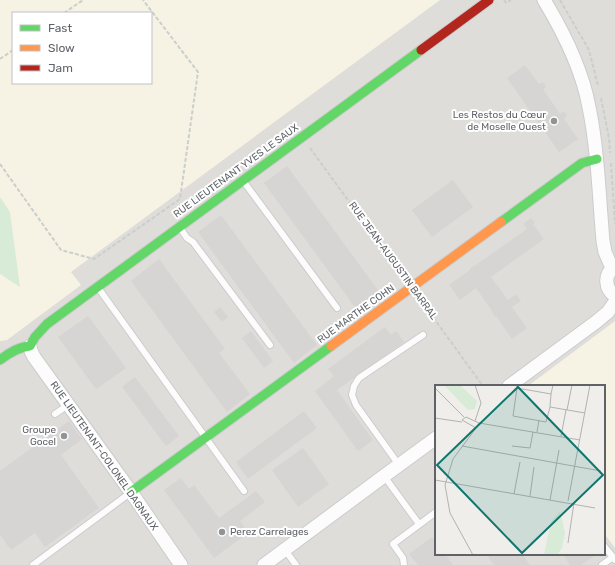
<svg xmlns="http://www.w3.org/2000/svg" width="615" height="565" viewBox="0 0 615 565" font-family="Rubik,sans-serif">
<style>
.commercial{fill:#f7f3e4;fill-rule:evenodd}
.industrial{fill:#dfddda}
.green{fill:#d8ebd6}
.building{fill:#d6d5d3}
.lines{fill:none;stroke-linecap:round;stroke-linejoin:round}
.lane-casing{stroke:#cbcccc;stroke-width:8}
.street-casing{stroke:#cbcccc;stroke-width:15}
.fast-casing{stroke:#cacacb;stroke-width:11}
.slow-casing{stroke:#cacacb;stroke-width:11}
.jam-casing{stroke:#cacacb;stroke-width:11}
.path{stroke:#cacfcc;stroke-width:2;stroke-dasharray:4 2;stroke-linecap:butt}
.lane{stroke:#fdfcfc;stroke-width:6}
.street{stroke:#fdfcfc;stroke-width:13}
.fast{stroke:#63d668;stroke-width:9}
.slow{stroke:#ff974d;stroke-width:9}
.jam{stroke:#b3261e;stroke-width:9}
.poi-dot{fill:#919496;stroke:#fff;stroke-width:1.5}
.labels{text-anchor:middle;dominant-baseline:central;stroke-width:4;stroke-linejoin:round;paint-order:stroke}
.poi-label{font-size:10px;fill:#5f6368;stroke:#fff;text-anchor:end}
.street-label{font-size:10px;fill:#5f6368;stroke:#fff}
.inset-road{fill:none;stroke:#b1b2b2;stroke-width:1}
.view{fill:#0f766e;fill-opacity:0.15;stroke:#0f766e;stroke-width:2}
.inset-edge{fill:none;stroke:#5f6368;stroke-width:2}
</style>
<rect width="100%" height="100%" fill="#efeeea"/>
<path class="commercial" d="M0,0H615V565H0ZM13,13H151V83H13ZM436,386H604V554H436Z"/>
<path class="industrial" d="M440,0H615V321L528,386H436V554H604V533L615,548V565H0V341H1L7,340L81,285L71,272Z"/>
<path class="green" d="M0,197L10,212L20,287L0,274Z"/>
<g class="building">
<path d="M525,65L539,84L543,82L546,87L543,89L560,114L564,111L567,116L564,119L578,139L559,152L507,78Z"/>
<path d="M287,166L383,297L360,314L264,183Z"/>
<path d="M453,180L473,207L432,237L412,210Z"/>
<path d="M221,215L317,345L294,363L198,232Z"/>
<path d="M531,218L535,223L533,224L544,239L491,277L508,300L516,294L521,301L512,307L527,328L512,339L496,316L495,317L491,311H492L476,288L460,300L449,285L470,270V269L473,266V267L527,229L523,224Z"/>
<path d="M159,259L225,349L219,353L250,394L227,412L131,281Z"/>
<path d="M220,307L228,317L222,322L214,312Z"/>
<path d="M88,316L126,368L96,389L58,337Z"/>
<path d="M385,327L391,335L396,331L404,342L337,390L373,440L358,451L315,391L334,376L328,369Z"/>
<path d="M251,331L273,361L264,368L242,338Z"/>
<path d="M135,377L179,436L166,446L122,387Z"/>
<path d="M304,411L317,428L248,479L236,462Z"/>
<path d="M69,421L82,439L61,455L99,508L45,547L35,533L11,550L0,535V471Z"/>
<path d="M303,448L329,484L298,507L272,470Z"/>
<path d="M181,478L189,489L194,485L219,518L256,491L265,502L240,521L248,533L214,558L164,490Z"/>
<path d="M432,537L436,542V554H445L453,565H418L409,554Z"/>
<path d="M486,554H522L530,565H494Z"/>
<path d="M563,554H597L581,565H570Z"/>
</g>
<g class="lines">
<g class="lane-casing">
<g id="lane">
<path d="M244,182L337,308"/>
<path d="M180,228L187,238L193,242L270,345"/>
<path d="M99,289L244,491"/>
<path d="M55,414L68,405"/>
<path d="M399,465L356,405L352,395L354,386L359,378L423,335"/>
<path d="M384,476L419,524"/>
<path d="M604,546L613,557"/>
<path d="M285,550L296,565"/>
<path d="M33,565L130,493"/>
<path d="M404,565L403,558L393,544L436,512"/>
<path d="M602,565L613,557L615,560"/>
</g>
</g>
<g class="street-casing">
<g id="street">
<path d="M544,0C564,33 582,69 589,107C598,151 599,196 603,241L605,252L612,268"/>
<path d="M615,267C603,274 605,289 615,296"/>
<path d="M30,346L31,351L34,357L131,492L181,565"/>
<path d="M509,386L596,322L608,312L615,302"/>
<path d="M264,565L384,476L436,438"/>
</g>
</g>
<g class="fast-casing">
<g id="fast">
<path d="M501,222L582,163L597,159"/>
<path d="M0,360C9,353 18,347 30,346L35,337L47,324L421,50"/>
<path d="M131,492L331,346"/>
</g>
</g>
<g class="slow-casing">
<path id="slow" d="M331,346L501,222"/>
</g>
<g class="jam-casing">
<path id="jam" d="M421,50L489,0"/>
</g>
<g class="path">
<path d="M504,0L506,3L511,0"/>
<path d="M560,0L589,50L598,86"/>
<path d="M64,13L83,0"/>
<path d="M0,59L13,50"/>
<path d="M601,98L609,138L610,153"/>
<path d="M310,148L404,277"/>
<path d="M611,163L615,224"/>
<path d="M0,164L61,250L94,259L180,199L198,72L143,0"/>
<path d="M419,298L483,386"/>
</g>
<use href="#lane" class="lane"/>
<use href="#street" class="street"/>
<use href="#fast" class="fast"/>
<use href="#slow" class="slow"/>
<use href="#jam" class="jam"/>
</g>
<g class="poi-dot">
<circle cx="554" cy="121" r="4"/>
<circle cx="64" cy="436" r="4"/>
<circle cx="222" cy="532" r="4"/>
</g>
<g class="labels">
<g class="poi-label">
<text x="546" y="115">Les Restos du Cœur<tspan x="546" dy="12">de Moselle Ouest</tspan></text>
<text x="56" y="430">Groupe<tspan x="56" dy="12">Gocel</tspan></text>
<text x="230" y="532" text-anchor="start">Perez Carrelages</text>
</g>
<g class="street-label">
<text transform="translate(236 171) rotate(-36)">RUE LIEUTENANT YVES LE SAUX</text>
<text transform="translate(393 261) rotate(54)">RUE JEAN-AUGUSTIN BARRAL</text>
<text transform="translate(356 314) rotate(-36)">RUE MARTHE COHN</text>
<text transform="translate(104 456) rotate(55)">RUE LIEUTENANT-COLONEL DAGNAUX</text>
</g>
</g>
<g transform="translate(435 385)">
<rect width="170" height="170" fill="#efeeea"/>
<path d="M9,0H25L42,16L40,24L33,25ZM125,126L130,148L127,163L122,170H109L116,137Z" fill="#d8ebd6"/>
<path class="inset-road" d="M82,0V3L116,9L118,0M0,3L29,32M82,3L78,31L111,37L115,22M116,9L115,22L150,28M132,25L137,0M0,33L27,37M40,36L46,18L40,0M44,38L41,43L27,35L31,32L44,38L145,55M102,47L104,35M126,51L131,25M27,61L166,86M77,61L95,63L98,47M0,95L160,123M79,109L85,77M95,111L99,82M115,115L124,65M133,116L155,0M133,158L139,118M38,170L15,128L10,100L18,74L41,43"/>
<path class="view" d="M83,2L168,90L87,168L2,80Z"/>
<rect width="170" height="170" class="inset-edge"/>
</g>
<rect x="12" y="12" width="140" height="72" fill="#ffffff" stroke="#bfc1c3"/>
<rect x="20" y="25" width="20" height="6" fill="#63d668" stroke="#bfc1c3"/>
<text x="48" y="32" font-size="12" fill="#5f6368">Fast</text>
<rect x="20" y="45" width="20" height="6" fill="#ff974d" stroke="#bfc1c3"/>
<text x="48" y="52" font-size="12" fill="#5f6368">Slow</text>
<rect x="20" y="65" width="20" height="6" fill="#b3261e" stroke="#bfc1c3"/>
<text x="48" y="72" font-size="12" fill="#5f6368">Jam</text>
</svg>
